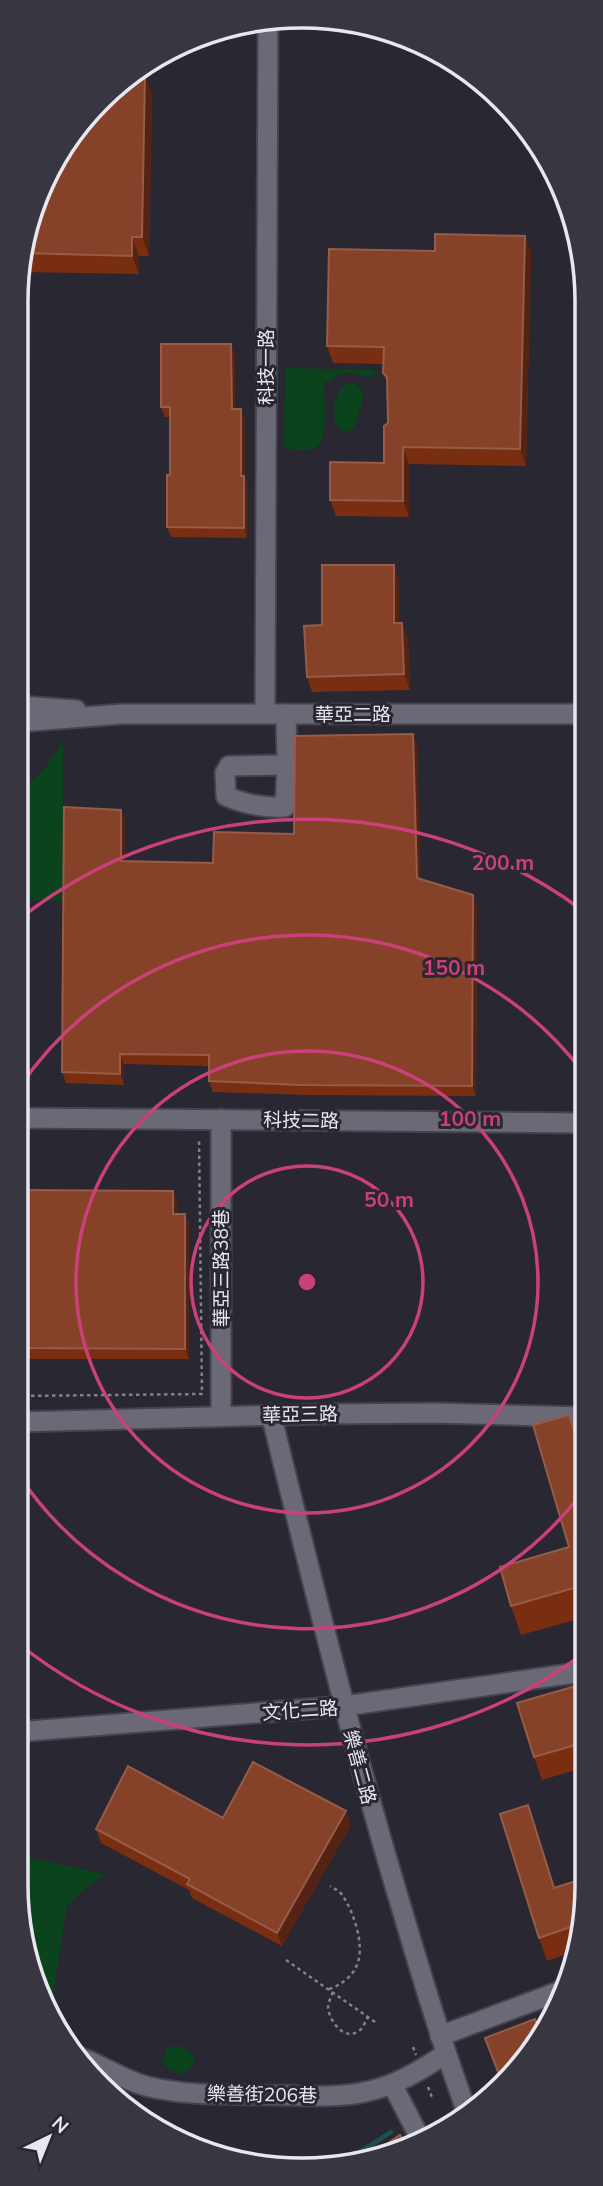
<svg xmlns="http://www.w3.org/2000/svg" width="603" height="2186" viewBox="0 0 603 2186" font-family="Mulish,'Noto Sans TC',sans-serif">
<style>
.green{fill:#0b431c}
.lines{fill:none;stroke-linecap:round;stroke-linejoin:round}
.stream{stroke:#214d4e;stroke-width:4.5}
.minor-casing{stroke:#45434d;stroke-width:23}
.path{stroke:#83828b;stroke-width:2.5;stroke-dasharray:3.5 3.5;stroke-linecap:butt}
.minor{stroke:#6c6977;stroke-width:19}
.wall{fill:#792e11}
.shaded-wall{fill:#542314}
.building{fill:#854229;stroke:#955c48;stroke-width:2}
.ring{fill:none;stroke:#ca4179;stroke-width:3.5}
.labels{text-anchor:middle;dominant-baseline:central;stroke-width:6;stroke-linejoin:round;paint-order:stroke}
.street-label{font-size:19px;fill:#e8e7ef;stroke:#292732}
.rim{fill:none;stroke:#e8e7ef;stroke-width:3.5}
.centre{fill:#ca4179;stroke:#292732;stroke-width:3.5}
.ring-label{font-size:21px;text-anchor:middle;font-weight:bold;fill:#ca4179;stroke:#292732;stroke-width:6;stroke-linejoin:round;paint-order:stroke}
</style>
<rect width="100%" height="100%" fill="#292732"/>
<g class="green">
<path d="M285,368L377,370L373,376C362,378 353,370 341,374C334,376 332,381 324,383C324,398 330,443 313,449C305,451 293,449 284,449Z"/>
<path d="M354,383C369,392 362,400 359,413C356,422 357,427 347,432L343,431L335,423C333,407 334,385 354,383Z"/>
<path d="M63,742V901L19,900V792L44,769Z"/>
<path d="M16,1855L105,1874L83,1890L67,1906L50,2013L37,1993L16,1885Z"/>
<path d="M176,2045C186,2049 192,2052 195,2063L184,2074C174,2073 168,2070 162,2062L167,2049Z"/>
</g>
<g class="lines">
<path class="stream" d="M339,2162L357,2154L391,2132"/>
<g class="minor-casing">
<g id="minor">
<path d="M20,706L76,710"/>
<path d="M265,713L268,21"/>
<path d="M286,714L287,765L285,807C266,808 243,804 226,796L225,773L229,766L287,765"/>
<path d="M20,722L122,714H584"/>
<path d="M18,1118L583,1123"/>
<path d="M271,1414C312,1581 353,1748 403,1913C423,1981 443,2048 468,2115"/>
<path d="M221,1416V1119"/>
<path d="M17,1422L324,1414L435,1413L583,1417"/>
<path d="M16,1732L344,1706L582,1672"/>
<path d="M440,2036L563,1990"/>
<path d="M76,2056C102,2064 123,2081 150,2087C188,2096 229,2094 267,2095C300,2095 337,2099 369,2091C397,2085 422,2070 445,2054"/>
<path d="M392,2084L421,2140"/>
</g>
</g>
<g class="path">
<path d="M17,1396L202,1394L199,1138"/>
<path d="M286,1960L378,2024"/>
<path d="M329,1989C341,1985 352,1977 357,1965C365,1945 354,1913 343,1896C340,1891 335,1889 330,1886"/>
<path d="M333,1992C331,1997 328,2003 328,2008C330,2022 344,2041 359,2031C363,2028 365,2022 368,2017"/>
<path d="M413,2047L416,2055"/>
<path d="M428,2087L433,2100"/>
</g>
<use href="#minor" class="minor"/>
</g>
<g class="wall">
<path d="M137,69L139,74L152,93L149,256H139V274L21,272V246L64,143Z"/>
<path d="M525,236L531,252L526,466L409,464V517L336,516L330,500L384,463L388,423V385L383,373V364L333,363L327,346L435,251Z"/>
<path d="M235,354V409L245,419V477L248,486L247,538L171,537L167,527L170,475V417H165L161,407Z"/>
<path d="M399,581V623L408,638L410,690L312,692L307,677L322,625Z"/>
<path d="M417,745L420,879L473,895L477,906L476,1096L305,1095L213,1092L209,1081V1066L124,1064V1085L66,1083L62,1072L125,820V862L213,863L294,834Z"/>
<path d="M18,1190L173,1191L177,1201V1214H185L189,1224V1359H17Z"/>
<path d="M569,1415L583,1453L582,1618L521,1635L511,1606L569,1547Z"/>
<path d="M582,1684V1768L542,1780L534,1757Z"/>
<path d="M223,1818L351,1825L282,1946L192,1898L189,1890L101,1843L96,1829Z"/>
<path d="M536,1828L555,1888L582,1879V1940L578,1950L547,1961L539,1938Z"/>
</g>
<g class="shaded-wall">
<path d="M145,74L152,93L149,256L142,237Z"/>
<path d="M525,236L531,252L526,466L520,449Z"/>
<path d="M132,237L139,256V274L132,256Z"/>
<path d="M231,344L235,354V419L232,409Z"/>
<path d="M241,409L245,419V477L248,486L247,538L244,528L241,476Z"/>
<path d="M403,447L409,464V517L403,501Z"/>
<path d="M394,565L399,581V638L394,623Z"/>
<path d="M402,623L408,638L410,690L404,674Z"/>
<path d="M413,734L417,745L421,889L417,878Z"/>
<path d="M121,810L125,820V872L121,861Z"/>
<path d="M473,895L477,906L476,1096L472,1086Z"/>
<path d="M120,1054L124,1064V1085L120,1074Z"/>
<path d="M173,1191L177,1201V1224L173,1214Z"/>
<path d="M185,1214L189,1224V1359L185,1349Z"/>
<path d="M569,1415L583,1453V1460Z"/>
<path d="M528,1805L536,1828L563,1911L554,1888Z"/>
<path d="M346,1811L351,1825L282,1946L277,1933Z"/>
</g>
<g class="building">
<path d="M135,71V74H145L142,237H132V256L21,253V246L64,143Z"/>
<path d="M435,234L525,236L520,449L403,447V501L330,500V462L384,463V426L388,423L387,377L383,373L384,347L327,346L329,249L435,251Z"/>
<path d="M161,344H231L232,409H241V476H244V528L167,527V475H170V407H161Z"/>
<path d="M322,565H394V623H402L404,674L307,677L304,626L322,625Z"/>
<path d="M413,734L417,878L473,895L472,1086L301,1085L209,1081V1055L120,1054V1074L62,1072L64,807L121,810V861L213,863L214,832L294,834L295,736Z"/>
<path d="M18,1190L173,1191V1214H185V1349L18,1348Z"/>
<path d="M569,1415L583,1460L582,1592L581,1586L511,1606L500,1567L569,1547L533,1425Z"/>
<path d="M582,1684V1743L534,1757L517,1703Z"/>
<path d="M253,1762L346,1811L277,1933L187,1884L190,1879L96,1829L128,1766L223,1818Z"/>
<path d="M582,1804V1823L577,1806Z"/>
<path d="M528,1805L554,1888L582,1879V1923L539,1938L500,1814Z"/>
<path d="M535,2019L541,2036L502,2082L485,2038Z"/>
<path d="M400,2135L408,2147L393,2155L364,2159Z"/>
</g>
<g class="ring">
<circle cx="307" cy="1282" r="116"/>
<circle cx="307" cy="1282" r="231"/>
<path d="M582 1493A347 347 0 0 1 18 1474M19 1088A347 347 0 0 1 582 1071"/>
<path d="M579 1657A463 463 0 0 1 19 1644M22 917A463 463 0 0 1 582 910"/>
</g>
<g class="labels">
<g class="street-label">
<text transform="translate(266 367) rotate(-90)">科技一路</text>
<text x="353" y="714">華亞二路</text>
<text transform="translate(301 1120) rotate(1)">科技二路</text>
<text transform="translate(221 1268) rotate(-90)">華亞三路38巷</text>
<text transform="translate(300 1414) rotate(-1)">華亞三路</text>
<text transform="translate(300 1710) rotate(-4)">文化二路</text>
<text transform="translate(360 1767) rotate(75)">樂善二路</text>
<text transform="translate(262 2094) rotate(1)">樂善街206巷</text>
</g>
</g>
<path d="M0 0H603V2186H0ZM301 28H302A273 273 0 0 1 575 301V1885A273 273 0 0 1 302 2158H301A273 273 0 0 1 28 1885V301A273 273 0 0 1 301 28Z" fill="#383641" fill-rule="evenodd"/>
<path class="rim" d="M301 28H302A273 273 0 0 1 575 301V1885A273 273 0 0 1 302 2158H301A273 273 0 0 1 28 1885V301A273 273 0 0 1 301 28Z"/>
<circle cx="307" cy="1282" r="10" class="centre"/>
<g class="ring-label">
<text x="503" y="870">200 m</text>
<text x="454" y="975">150 m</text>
<text x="470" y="1126">100 m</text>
<text x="389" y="1207">50 m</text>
</g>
<g transform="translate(49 2137) rotate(43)" stroke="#292732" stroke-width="5" paint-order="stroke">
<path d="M0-5L12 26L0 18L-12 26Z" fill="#e8e7ef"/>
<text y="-10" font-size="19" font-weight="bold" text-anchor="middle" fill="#e8e7ef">N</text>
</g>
</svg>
